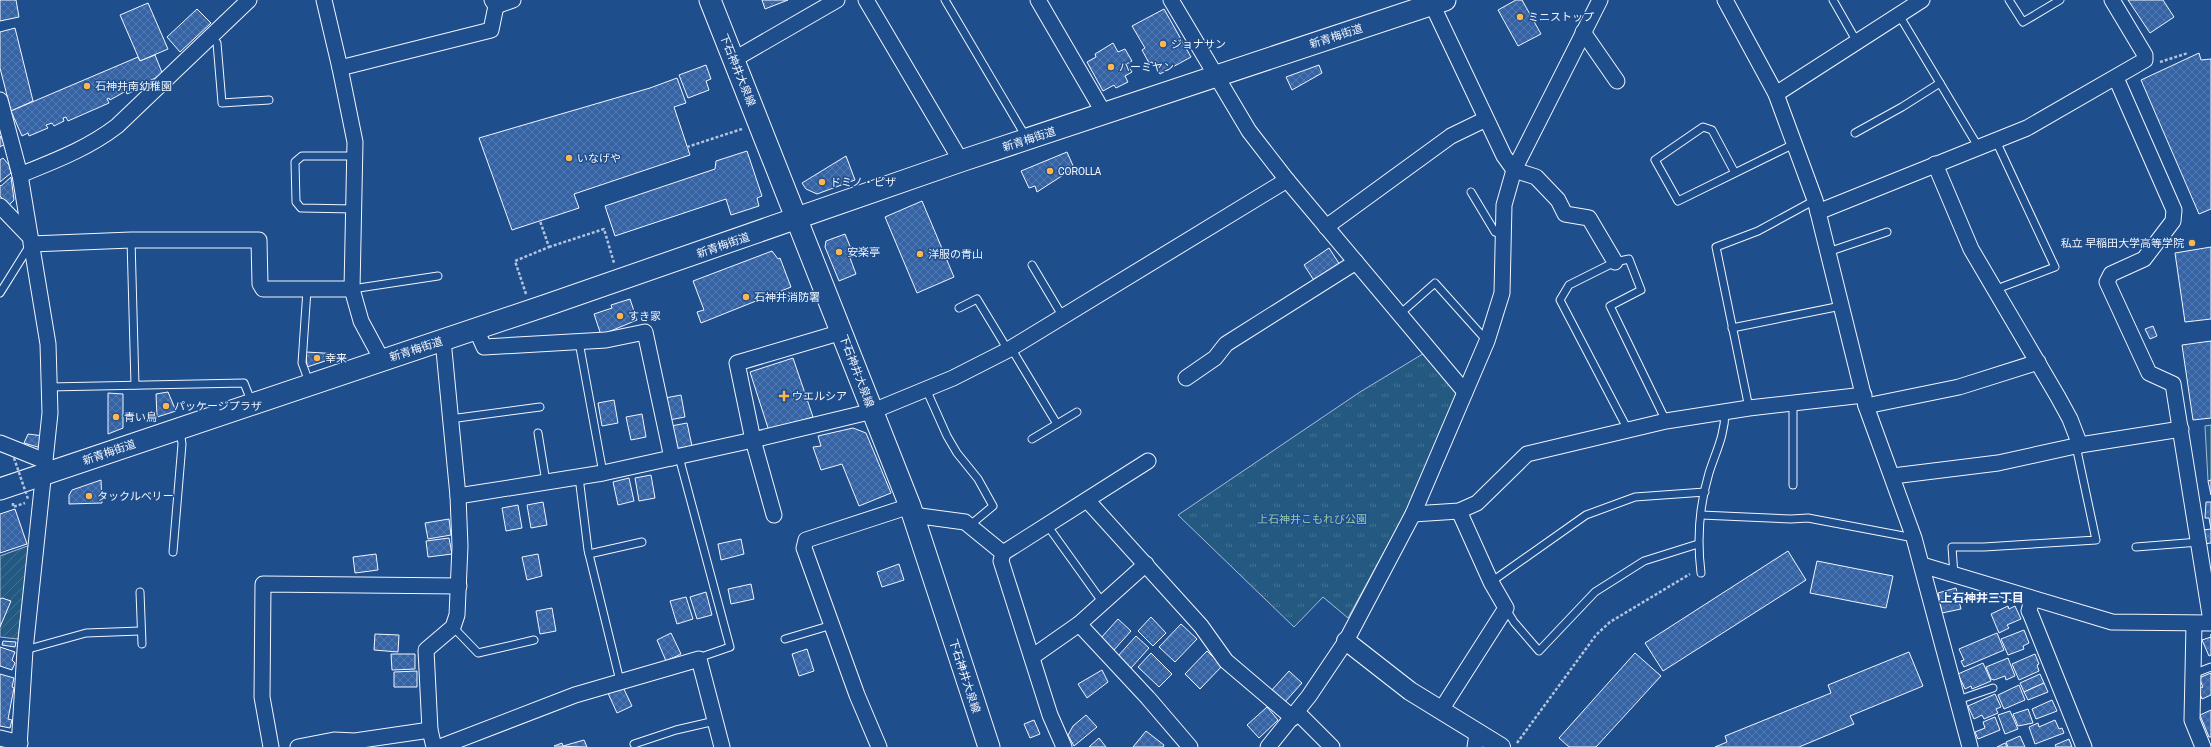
<svg xmlns="http://www.w3.org/2000/svg" width="2211" height="747" viewBox="0 0 2211 747" font-family="'Archivo Narrow','Noto Sans JP',sans-serif">
<style>
.grass{fill:#245a82;stroke:#a8bbd7}
.park{fill:url(#park-tufts);stroke:#a8bbd7}
.garden{fill:url(#garden-furrows);stroke:#a8bbd7}
.building{fill:url(#building-cross-hatch);stroke:#f2f6ff}
.lines{fill:none;stroke-linecap:round;stroke-linejoin:round}
.service-casing{stroke:#f2f6ff;stroke-width:9}
.minor-casing{stroke:#f2f6ff;stroke-width:17}
.tertiary-casing{stroke:#f2f6ff;stroke-width:20}
.secondary-casing{stroke:#f2f6ff;stroke-width:23}
.path{stroke:#b3c4dc;stroke-width:2.5;stroke-dasharray:3 2;stroke-linecap:butt}
.service{stroke:#1f4e8c;stroke-width:7}
.minor{stroke:#1f4e8c;stroke-width:15}
.tertiary{stroke:#1f4e8c;stroke-width:18}
.secondary{stroke:#1f4e8c;stroke-width:21}
.path-bridge{stroke:#b3c4dc;stroke-width:2.5;stroke-dasharray:3 2;stroke-linecap:butt}
.poi-dot{fill:#ffb74d;stroke:#1f4e8c;stroke-width:1.5}
.labels{text-anchor:middle;dominant-baseline:central;stroke-width:3;stroke-linejoin:round;paint-order:stroke}
.poi-label{font-size:11px;fill:#f2f6ff;stroke:#1f4e8c;text-anchor:start}
.street-label{font-size:11px;fill:#f2f6ff;stroke:#1f4e8c}
.park-label{font-size:11px;fill:#97c8a6;stroke:#1f4e8c}
.neighbourhood-label{font-size:12px;font-weight:bold;fill:#f2f6ff;stroke:#1f4e8c}
</style>
<defs>
<pattern id="park-tufts" width="24" height="20" patternUnits="userSpaceOnUse"><rect width="24" height="20" fill="#245a82"/><path d="M3 7l-1-3M5 7V3M7 7l1-3M15 17l-1-3M17 17v-4M19 17l1-3" fill="none" stroke="#447295"/></pattern>
<pattern id="garden-furrows" width="10" height="10" patternUnits="userSpaceOnUse"><rect width="10" height="10" fill="#245a82"/><path d="M-1 1l2-2M0 10L10 0M9 11l2-2" fill="none" stroke="#447295"/></pattern>
<pattern id="building-cross-hatch" width="8" height="8" patternUnits="userSpaceOnUse"><rect width="8" height="8" fill="#3563a3"/><path d="M0 0l8 8M0 8l8-8" fill="none" stroke="#537ab1"/></pattern>
</defs>
<rect width="100%" height="100%" fill="#1f4e8c"/>
<path class="grass" d="M2211,425V480L2208,481L2205,426Z"/>
<path class="park" d="M1426,352L1458,394L1408,508L1348,618L1323,597L1294,627L1178,515L1360,392Z"/>
<path class="garden" d="M30,545L18,639L0,637V556Z"/>
<g class="building">
<path d="M0,0H16L19,17L0,21Z"/>
<path d="M762,0H788L765,9Z"/>
<path d="M1516,0H1522L1541,34L1518,46L1498,10Z"/>
<path d="M2128,0H2163L2174,17L2150,33Z"/>
<path d="M148,3L168,49L140,61L120,15Z"/>
<path d="M197,9L211,23L180,52L167,37Z"/>
<path d="M1164,9L1191,57L1160,74L1152,62L1149,63L1142,50L1145,48L1132,26Z"/>
<path d="M15,28L33,101L11,111L0,68V32Z"/>
<path d="M1113,43L1118,52L1125,49L1132,61L1127,64L1132,72L1125,76L1128,82L1116,88L1114,85L1103,91L1087,62L1096,57L1095,54Z"/>
<path d="M2199,53L2201,60L2211,59V209L2199,214L2141,80Z"/>
<path d="M155,55L163,75L151,80L152,83L143,86L142,84L135,87L136,90L127,94L126,91L110,100L109,98L107,99L109,103L68,121L66,117L63,118L64,121L54,126L52,123L46,125L48,128L29,136L28,133L22,136L11,111L138,57L140,61Z"/>
<path d="M706,65L711,79L706,81L709,90L688,98L679,75Z"/>
<path d="M1319,65L1322,73L1292,90L1286,77Z"/>
<path d="M677,78L686,103L674,107L690,155L574,194L579,208L512,230L479,138L650,88Z"/>
<path d="M0,136L5,144L0,147Z"/>
<path d="M747,151L762,196L757,198L759,206L731,215L726,199L615,236L605,206L715,169L716,161Z"/>
<path d="M1067,152L1074,168L1037,192L1035,186L1029,188L1021,171Z"/>
<path d="M846,156L855,180L817,194L806,189L802,183Z"/>
<path d="M3,158L9,165L11,173L0,182V160Z"/>
<path d="M11,177L14,200L9,205L0,196V185L1,186Z"/>
<path d="M922,201L954,277L917,293L885,217Z"/>
<path d="M845,234L854,256L850,258L856,274L839,281L825,247L826,241Z"/>
<path d="M2211,247V319L2185,322L2175,253Z"/>
<path d="M1329,248L1340,265L1315,282L1304,265Z"/>
<path d="M772,251L778,259L780,258L791,287L701,323L697,312L704,310L693,281Z"/>
<path d="M630,299L637,320L601,335L594,314L612,308L611,305Z"/>
<path d="M2153,326L2157,336L2150,339L2145,329Z"/>
<path d="M2211,341V418L2193,420L2182,345Z"/>
<path d="M306,352L340,354V356L307,367Z"/>
<path d="M793,358L813,417L769,431L750,372Z"/>
<path d="M168,392L176,411L157,417L156,394Z"/>
<path d="M108,393L123,394V428L108,434Z"/>
<path d="M681,395L685,417L669,420L665,398Z"/>
<path d="M614,400L618,423L602,426L598,403Z"/>
<path d="M642,414L646,437L631,440L626,417Z"/>
<path d="M687,423L692,446L676,449L671,426Z"/>
<path d="M853,428L866,433L891,493L859,506L842,464L821,470L813,447L821,446L818,436Z"/>
<path d="M28,434L44,436L41,448L24,443Z"/>
<path d="M651,475L655,498L639,501L635,478Z"/>
<path d="M629,478L634,501L618,505L613,482Z"/>
<path d="M101,480L102,503L69,504V495L72,490Z"/>
<path d="M2211,480V495L2208,481Z"/>
<path d="M543,502L547,525L531,528L527,505Z"/>
<path d="M2206,502H2211V543L2204,544L2203,530L2211,529L2209,518H2205Z"/>
<path d="M518,505L522,528L506,531L502,508Z"/>
<path d="M15,509L27,544L0,553V514Z"/>
<path d="M449,519L451,535L428,539L425,523Z"/>
<path d="M449,538L452,554L428,557L426,541Z"/>
<path d="M741,539L744,554L721,560L718,544Z"/>
<path d="M1788,551L1806,580L1663,671L1645,643Z"/>
<path d="M376,554L378,570L355,573L353,557Z"/>
<path d="M538,554L542,576L527,580L522,557Z"/>
<path d="M1817,561L1893,576L1886,608L1810,593Z"/>
<path d="M899,564L904,580L882,587L877,572Z"/>
<path d="M751,584L754,599L731,604L728,589Z"/>
<path d="M1956,588L1961,609L1942,613L1938,593Z"/>
<path d="M706,592L712,615L697,619L690,597Z"/>
<path d="M686,597L693,619L677,624L670,601Z"/>
<path d="M2,598L11,601L0,627V599Z"/>
<path d="M2008,606L2009,609L2015,606L2021,619L2007,625L2009,628L1999,633L1991,614Z"/>
<path d="M552,608L556,631L540,634L536,611Z"/>
<path d="M1151,617L1166,633L1153,646L1138,631Z"/>
<path d="M1118,619L1131,631L1113,651L1100,639Z"/>
<path d="M1181,624L1197,639L1175,662L1159,647Z"/>
<path d="M2024,630L2029,643L2023,646L2024,649L2008,655L2001,639Z"/>
<path d="M671,633L681,654L666,661L657,640Z"/>
<path d="M1997,633L2004,650L1964,667L1961,661L1964,660L1959,649Z"/>
<path d="M375,634L399,635L398,652L374,650Z"/>
<path d="M2211,634V655L2209,656L2202,640L2211,637Z"/>
<path d="M1136,636L1149,648L1131,668L1118,656Z"/>
<path d="M3,641L16,642L15,647L2,645Z"/>
<path d="M0,647L15,652L12,660L15,663L12,670L0,666Z"/>
<path d="M807,649L814,671L799,676L792,654Z"/>
<path d="M1207,651L1222,666L1200,689L1185,674Z"/>
<path d="M1909,652L1923,686L1850,716L1854,724L1799,747H1715L1727,742L1725,736L1831,693L1828,685Z"/>
<path d="M1151,653L1172,674L1159,687L1138,667Z"/>
<path d="M1635,653L1661,676L1596,747H1569L1559,738Z"/>
<path d="M391,654H415V669L392,670Z"/>
<path d="M2035,654L2039,664L2037,665L2039,671L2019,680L2012,664Z"/>
<path d="M2008,658L2015,676L2006,680L2005,676L1994,680L1991,679L1986,667Z"/>
<path d="M1983,663L1991,681L1972,689L1971,686L1965,689L1958,674Z"/>
<path d="M1102,670L1108,682L1087,698L1078,684Z"/>
<path d="M417,671V687H394V672Z"/>
<path d="M1289,671L1302,683L1284,703L1271,691Z"/>
<path d="M2211,673V695L2202,699L2198,689L2203,687L2200,680L2201,677Z"/>
<path d="M0,674L14,678L12,687L14,688L8,719L12,720L10,728L0,726Z"/>
<path d="M2040,674L2044,683L2024,692L2020,683Z"/>
<path d="M2044,683L2048,692L2028,700L2024,692Z"/>
<path d="M622,685L632,706L617,713L607,691Z"/>
<path d="M2019,685L2025,700L2004,709L1998,695Z"/>
<path d="M1995,694L2001,707L1996,709L1998,713L1984,719L1982,715L1974,719L1968,706Z"/>
<path d="M2052,700L2057,711L2036,719L2032,709Z"/>
<path d="M1267,707L1278,720L1259,738L1247,725Z"/>
<path d="M2028,709L2033,723L2018,726L2013,714Z"/>
<path d="M2211,710V737H2209L2200,715Z"/>
<path d="M2010,711L2018,729L2005,734L1998,715Z"/>
<path d="M1086,715L1097,727L1074,746L1068,735L1073,726Z"/>
<path d="M1995,717L2000,730L1978,739L1975,732L1985,728L1983,722Z"/>
<path d="M1034,720L1040,734L1030,738L1024,724Z"/>
<path d="M2055,720L2059,729L2062,728L2064,733L2035,744L2029,727L2038,723L2039,727Z"/>
<path d="M1146,731L1164,745L1163,747H1133Z"/>
<path d="M2020,736L2025,747H2008L2006,742Z"/>
<path d="M1099,738L1106,747H1089Z"/>
<path d="M2069,739L2072,747H2056L2055,745Z"/>
<path d="M584,740L587,747L554,746L562,743L563,746Z"/>
<path d="M2005,743L2007,747H1997Z"/>
</g>
<g class="lines">
<g class="service-casing">
<g id="service">
<path d="M945,0L1026,137"/>
<path d="M1833,0L1857,42"/>
<path d="M2009,0L2023,22L2060,0"/>
<path d="M1899,15L1979,148"/>
<path d="M211,36L217,43L222,103L269,100"/>
<path d="M1855,133L1902,107L1940,83"/>
<path d="M1735,173L1712,130L1703,127L1655,160L1678,201L1794,144"/>
<path d="M1471,192L1495,232L1503,235"/>
<path d="M354,209L301,208L296,202L295,162L302,156H355"/>
<path d="M131,240L135,385"/>
<path d="M1828,252L1887,232"/>
<path d="M1032,265L1063,317"/>
<path d="M352,289L438,276"/>
<path d="M307,290L302,363L309,382"/>
<path d="M1994,290L2055,267L1996,141"/>
<path d="M0,293L30,245"/>
<path d="M959,308L977,299L1008,350"/>
<path d="M1401,313L1435,283L1487,341"/>
<path d="M1732,328L1841,306"/>
<path d="M579,342L603,473"/>
<path d="M1011,348L1057,424"/>
<path d="M49,387L244,383L252,403"/>
<path d="M926,389L947,436L957,453L978,479L993,506L969,526"/>
<path d="M1793,403V485"/>
<path d="M1749,408L1716,247L1758,231L1815,200"/>
<path d="M450,419L540,407"/>
<path d="M1628,430L1560,300L1569,285L1615,262L1629,259L1641,290L1610,306L1666,421"/>
<path d="M538,433L546,482"/>
<path d="M1032,439L1077,412"/>
<path d="M679,457L730,647L698,658"/>
<path d="M579,477L588,550L620,681"/>
<path d="M1701,515L1791,519L1808,518L1914,538"/>
<path d="M1047,525L1103,603"/>
<path d="M2136,547L2199,542"/>
<path d="M173,552L182,444L180,430"/>
<path d="M589,554L642,542"/>
<path d="M1701,573C1697,540 1699,506 1709,473C1716,451 1725,435 1725,411"/>
<path d="M1954,575L1952,547H1984L2096,540L2076,446"/>
<path d="M1491,582L1586,515L1635,497L1705,492"/>
<path d="M140,592L142,644"/>
<path d="M1506,609L1514,622L1539,651L1595,592L1644,561L1698,544"/>
<path d="M453,627L478,653L534,640"/>
<path d="M785,639L832,625"/>
<path d="M25,650L86,633L140,631"/>
<path d="M2193,674L2211,667"/>
<path d="M1958,700L1993,688"/>
<path d="M634,744L676,730L715,721"/>
</g>
</g>
<g class="minor-casing">
<g id="minor">
<path d="M324,0L340,68L355,142L352,289L361,321L382,360"/>
<path d="M866,0L961,161"/>
<path d="M1038,0L1105,115"/>
<path d="M1171,0L1249,131L1287,180L1465,392"/>
<path d="M1430,0L1504,156L1514,170L1536,177L1558,200L1565,214L1589,218L1615,262"/>
<path d="M1725,0L1776,94L1815,200L1866,406L1914,538L1970,747"/>
<path d="M496,6L513,0"/>
<path d="M1583,32L1617,81"/>
<path d="M733,60L837,0"/>
<path d="M340,68L491,30L496,6L492,0"/>
<path d="M2116,78L2174,210L2173,221L2144,259L2111,274L2107,282L2149,373L2173,384L2211,621"/>
<path d="M1776,94L1922,0"/>
<path d="M0,100L20,175L48,344L50,413L25,650L19,747"/>
<path d="M1935,164L1971,249L2058,397L2070,419L2080,445"/>
<path d="M20,175C54,161 87,149 117,126L249,0"/>
<path d="M0,206L29,236"/>
<path d="M1818,212L2027,128L2145,60V55L2112,0"/>
<path d="M1326,227L1451,136L1486,119"/>
<path d="M31,244L131,240H259L260,284L263,289H352"/>
<path d="M476,329L484,347L606,340L645,332L672,458"/>
<path d="M1186,378L1215,358L1226,344L1356,262"/>
<path d="M1866,406L1959,387L2038,362"/>
<path d="M0,443L45,461"/>
<path d="M1893,476L1998,463L2080,445L2181,429"/>
<path d="M458,496L603,473L753,440L873,411L953,378L1008,350L1287,180"/>
<path d="M1087,500L1201,626L1226,661L1293,718"/>
<path d="M1413,514L1459,511L1477,503L1527,454L1666,421L1749,408L1864,395"/>
<path d="M774,515L753,440L737,363L842,332"/>
<path d="M913,515L965,522L1003,553"/>
<path d="M1922,565L2112,622L2211,623"/>
<path d="M2032,599L2029,611L2031,615L2084,747"/>
<path d="M1079,624L1148,698L1190,747"/>
<path d="M2194,624L2192,720L2203,747"/>
<path d="M1032,657L1079,624L1146,564"/>
<path d="M1441,710L1506,608L1491,582L1459,511"/>
<path d="M1297,712L1332,747"/>
<path d="M0,738L20,743"/>
<path d="M271,747L262,697L263,584L459,586"/>
<path d="M298,747L334,740L355,741L430,730"/>
<path d="M434,747L430,730L426,650L453,627L457,615L460,546L458,496L443,340"/>
<path d="M440,747L575,695L699,659L722,747"/>
<path d="M879,747L857,695L804,548L806,540L910,506"/>
<path d="M1064,747L1050,715L1001,561L1003,553L1148,461"/>
<path d="M1268,747L1309,696L1346,641L1413,514L1487,341L1502,293L1504,205L1514,170L1600,0"/>
<path d="M1475,747L1477,734"/>
</g>
</g>
<g class="tertiary-casing">
<path id="tertiary" d="M1346,641L1410,691L1501,747"/>
</g>
<g class="secondary-casing">
<g id="secondary">
<path d="M710,0L910,506L989,747"/>
<path d="M0,489L547,305L961,161L1445,0"/>
</g>
</g>
<g class="path">
<path d="M2160,62L2188,53"/>
<path d="M687,147L742,129"/>
<path d="M549,247L604,229L614,263"/>
<path d="M526,294L515,261L549,247L540,221"/>
<path d="M13,503V507L25,503"/>
<path d="M1517,743L1596,635L1610,622L1690,574"/>
</g>
<use href="#service" class="service"/>
<use href="#minor" class="minor"/>
<use href="#tertiary" class="tertiary"/>
<use href="#secondary" class="secondary"/>
<path class="path-bridge" d="M14,458L28,499"/>
</g>
<g class="poi-dot">
<circle cx="1520" cy="17" r="4"/>
<circle cx="1163" cy="44" r="4"/>
<circle cx="1111" cy="67" r="4"/>
<circle cx="87" cy="86" r="4"/>
<circle cx="569" cy="158" r="4"/>
<circle cx="1050" cy="171" r="4"/>
<circle cx="822" cy="182" r="4"/>
<circle cx="2192" cy="243" r="4"/>
<circle cx="839" cy="252" r="4"/>
<circle cx="920" cy="254" r="4"/>
<circle cx="746" cy="297" r="4"/>
<circle cx="620" cy="316" r="4"/>
<circle cx="317" cy="358" r="4"/>
<path d="M782 390h4v4h4v4h-4v4h-4v-4h-4v-4h4z"/>
<circle cx="166" cy="406" r="4"/>
<circle cx="116" cy="417" r="4"/>
<circle cx="89" cy="496" r="4"/>
</g>
<g class="labels">
<g class="poi-label">
<text x="1528" y="17">ミニストップ</text>
<text x="1171" y="44">ジョナサン</text>
<text x="1119" y="67">バーミヤン</text>
<text x="95" y="86">石神井南幼稚園</text>
<text x="577" y="158">いなげや</text>
<text x="1058" y="171">COROLLA</text>
<text x="830" y="182">ドミノ・ピザ</text>
<text x="2184" y="243" text-anchor="end">私立 早稲田大学高等学院</text>
<text x="847" y="252">安楽亭</text>
<text x="928" y="254">洋服の青山</text>
<text x="754" y="297">石神井消防署</text>
<text x="628" y="316">すき家</text>
<text x="325" y="358">幸来</text>
<text x="792" y="396">ウエルシア</text>
<text x="174" y="406">パッケージプラザ</text>
<text x="124" y="417">青い鳥</text>
<text x="97" y="496">タックルベリー</text>
</g>
<g class="street-label">
<text transform="translate(1336 36) rotate(-18)">新青梅街道</text>
<text transform="translate(738 70) rotate(68)">下石神井大泉線</text>
<text transform="translate(1029 139) rotate(-18)">新青梅街道</text>
<text transform="translate(723 245) rotate(-19)">新青梅街道</text>
<text transform="translate(416 349) rotate(-18)">新青梅街道</text>
<text transform="translate(857 371) rotate(69)">下石神井大泉線</text>
<text transform="translate(109 452) rotate(-19)">新青梅街道</text>
<text transform="translate(965 676) rotate(72)">下石神井大泉線</text>
</g>
<g class="park-label">
<text x="1312" y="519">上石神井こもれび公園</text>
</g>
<g class="neighbourhood-label">
<text x="1982" y="598">上石神井三丁目</text>
</g>
</g>
</svg>
